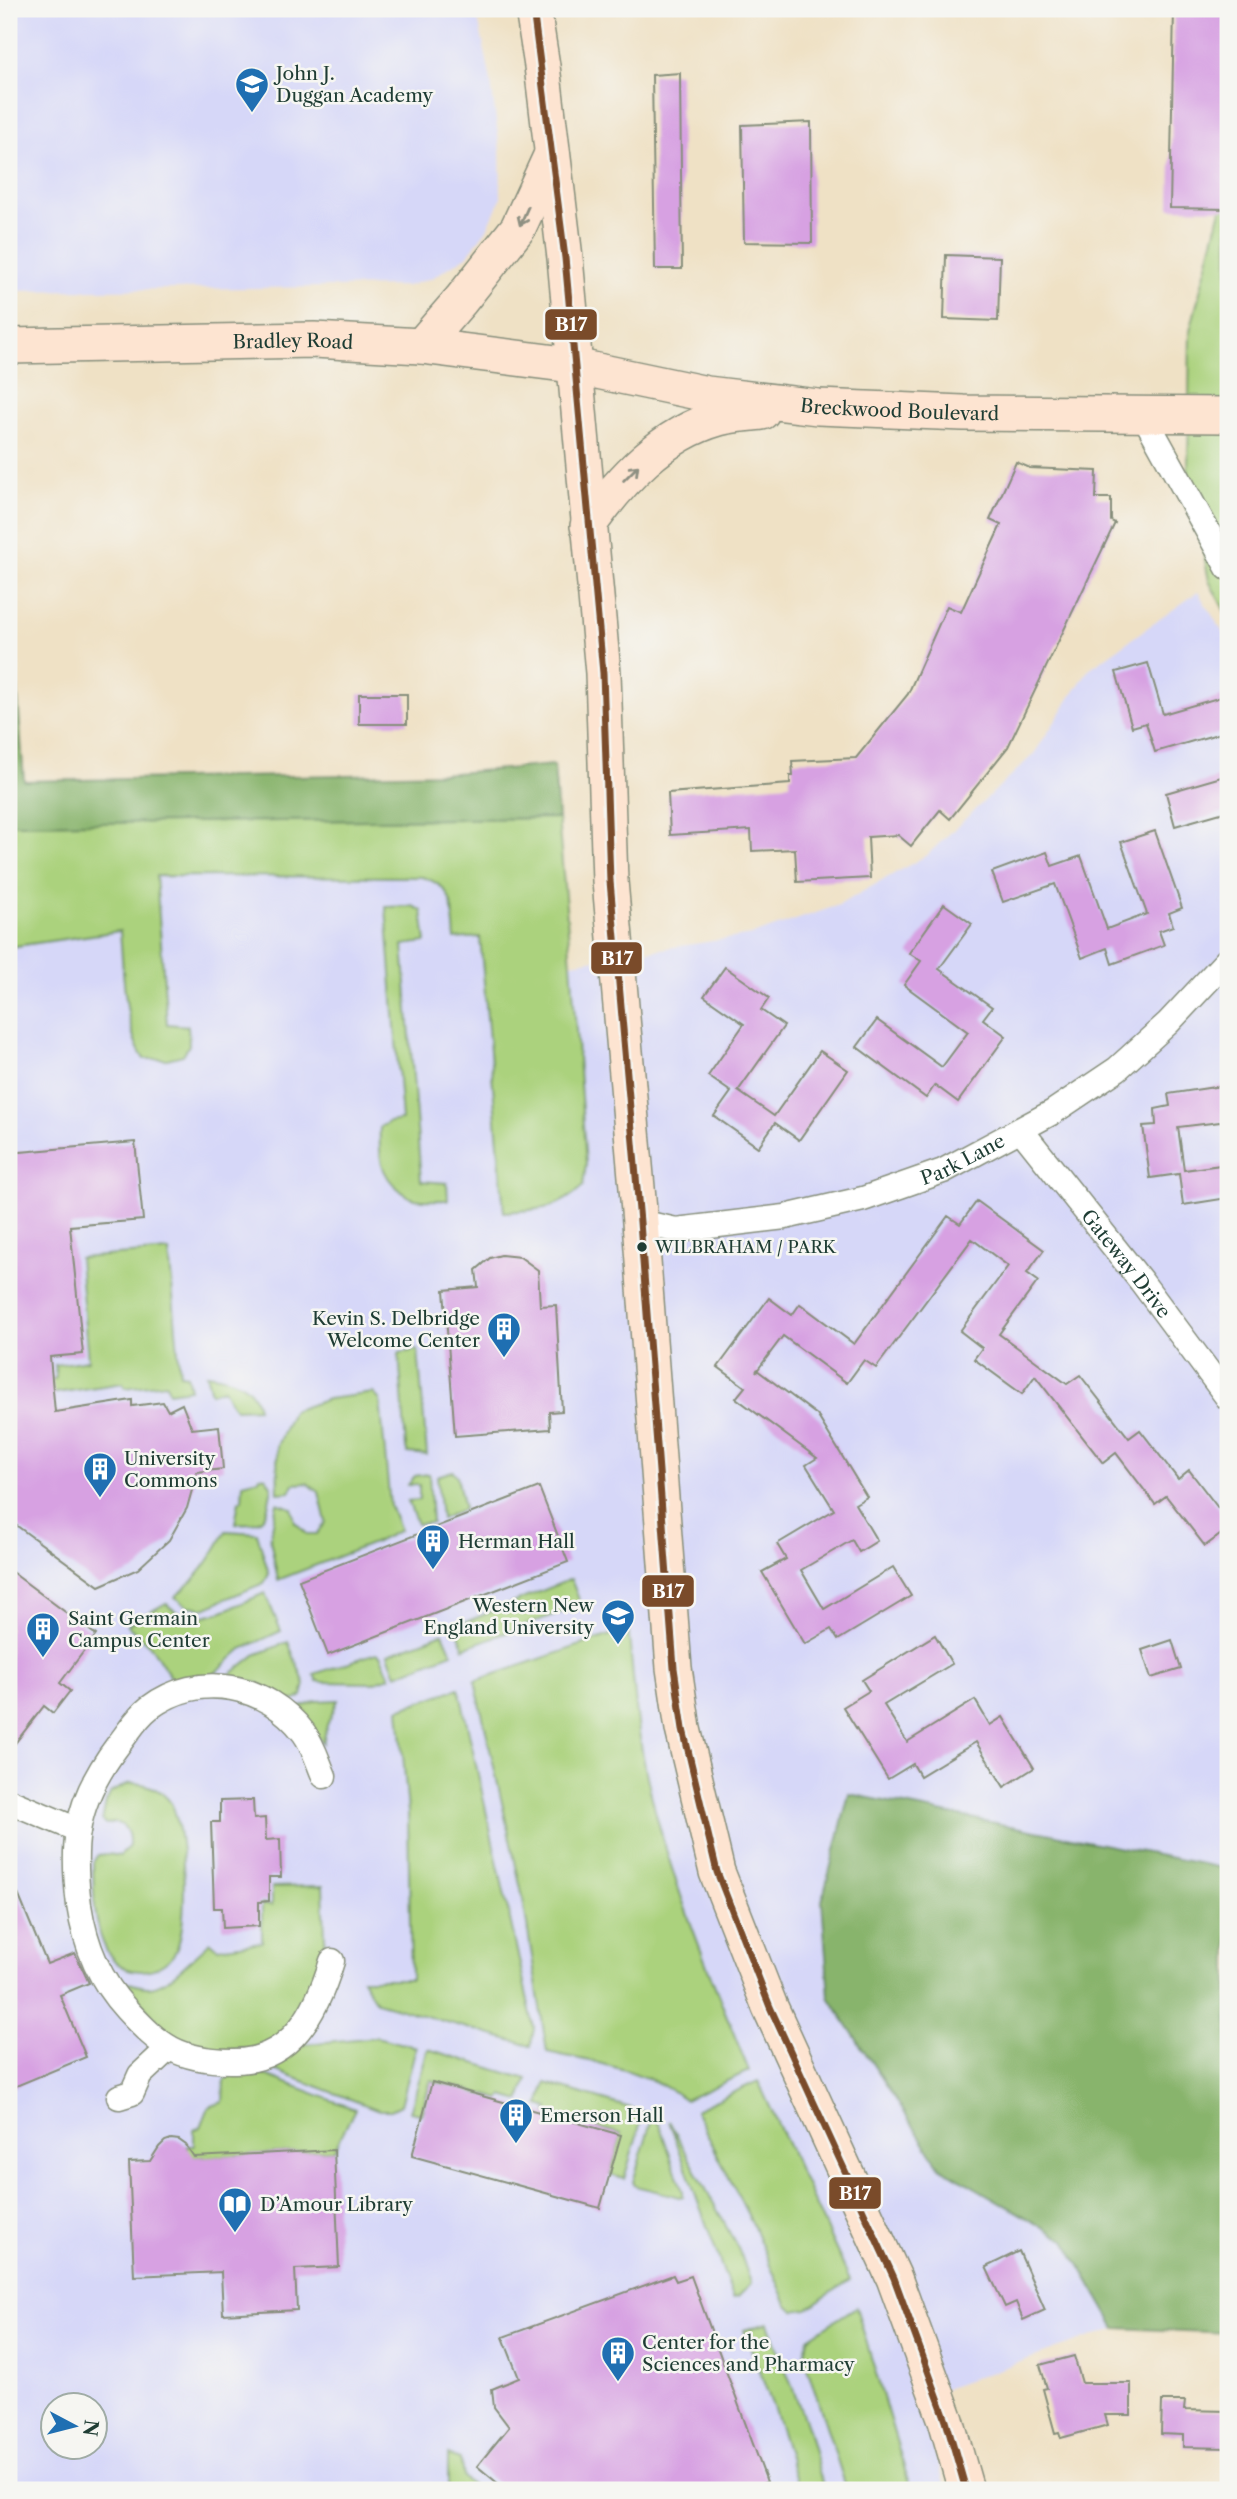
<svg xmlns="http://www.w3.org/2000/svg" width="1237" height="2499" viewBox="0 0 1237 2499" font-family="'Libre Caslon Text',serif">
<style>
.built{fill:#d6d7f8;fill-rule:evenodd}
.green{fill:#abd27d;stroke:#658858;stroke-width:2}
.forest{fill:#88b46c;stroke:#547850;stroke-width:2}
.building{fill:#d7a1e2}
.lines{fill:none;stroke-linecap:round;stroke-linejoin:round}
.street-casing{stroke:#878f7c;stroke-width:27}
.secondary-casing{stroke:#878f7c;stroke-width:38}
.street{stroke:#fff;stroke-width:24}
.secondary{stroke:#fde4d1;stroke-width:35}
.bus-1-casing{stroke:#f6f6f2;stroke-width:12}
.bus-1{stroke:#7a4b2a;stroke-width:7}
.oneway{stroke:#8e9082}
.bus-dot{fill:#1f3d34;stroke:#f6f6f2;stroke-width:2.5}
.labels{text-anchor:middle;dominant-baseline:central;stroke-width:5;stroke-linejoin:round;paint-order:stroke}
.bus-label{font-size:17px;fill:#1f3d34;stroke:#f6f6f2;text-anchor:start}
.poi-label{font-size:19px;fill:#1f3d34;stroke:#f6f6f2;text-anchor:start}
.street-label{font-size:19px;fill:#1f3d34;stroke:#f6f6f2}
.line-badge{stroke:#f6f6f2;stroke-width:2.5}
.badge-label{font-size:19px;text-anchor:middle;font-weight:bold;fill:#fff}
</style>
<rect width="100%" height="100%" fill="#f6f6f2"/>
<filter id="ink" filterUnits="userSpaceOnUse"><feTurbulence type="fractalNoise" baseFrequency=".0143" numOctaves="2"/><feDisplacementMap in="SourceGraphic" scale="14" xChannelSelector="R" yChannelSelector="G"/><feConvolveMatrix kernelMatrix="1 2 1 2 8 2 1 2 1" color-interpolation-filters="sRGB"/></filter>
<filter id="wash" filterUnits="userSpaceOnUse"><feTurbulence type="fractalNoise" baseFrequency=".00686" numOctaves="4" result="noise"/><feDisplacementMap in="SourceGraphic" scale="28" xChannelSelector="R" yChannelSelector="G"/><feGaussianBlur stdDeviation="1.57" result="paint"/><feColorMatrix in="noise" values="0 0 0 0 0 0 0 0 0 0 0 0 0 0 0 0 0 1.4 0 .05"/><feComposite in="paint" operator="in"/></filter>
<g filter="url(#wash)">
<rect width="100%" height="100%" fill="#efe1c5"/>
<g class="built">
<path d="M9,9H476L490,76L500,151L501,198L487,229L467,256L432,278L407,286L9,291Z"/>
<path d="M1198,592L1228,641V2333L1116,2328L919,2398L946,2490H9V611L26,849L553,851L565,964L752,935L839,905L927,855L1034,754L1089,669ZM52,2404H94V2446H52Z"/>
</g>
<g class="green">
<path d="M1228,182V617L1209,581L1188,471L1190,331Z"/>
<path d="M558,818L571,963L586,1164L583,1186C555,1212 539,1209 504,1212L480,937L455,939C452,909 456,887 422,877L156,876L167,1024L188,1026L189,1045L183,1055L167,1059H144C124,1031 123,966 120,931L9,947V824Z"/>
<path d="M413,906L422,911L426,942L403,945L421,1181L447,1183L448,1200C437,1200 425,1201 415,1199C409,1198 405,1195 401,1191C378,1174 379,1153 380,1127L389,1122L402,1120L386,907Z"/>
<path d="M169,1251L180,1374L187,1375L190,1389L169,1392L166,1383L125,1388L123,1383L49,1394L48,1381L56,1378L55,1365L88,1360L79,1258Z"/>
<path d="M418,1350L427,1455L408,1453L406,1448L399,1353Z"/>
<path d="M206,1374C229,1377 253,1382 258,1408L235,1409L223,1389L211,1393Z"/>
<path d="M373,1393L380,1400L390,1506L400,1530L376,1542L278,1580L270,1539L277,1503L292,1508L295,1522L307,1534H317L326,1522L319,1492L307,1483L294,1484L290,1492L278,1493L277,1446L292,1411L328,1399Z"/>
<path d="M453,1471L457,1476L464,1509L441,1519L437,1476Z"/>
<path d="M429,1474L432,1523L417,1524L408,1501L419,1500V1485H408L415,1476Z"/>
<path d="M260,1476L266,1477L272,1487C266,1515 268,1526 235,1523L239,1501L242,1500L243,1483L259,1479Z"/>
<path d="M226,1531L257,1533L269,1574L264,1583L204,1608L188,1606L175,1597C200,1576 211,1559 226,1531Z"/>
<path d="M571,1579L581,1605L464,1648L456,1626Z"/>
<path d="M265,1593L281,1631L242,1649L213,1675L175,1684L152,1648L127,1625L166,1603C192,1633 235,1605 265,1593Z"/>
<path d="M628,1629C633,1669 635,1711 642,1751C662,1862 707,1967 749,2071L685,2100C646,2069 595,2063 547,2052L522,1893L475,1681Z"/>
<path d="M443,1633L452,1653L396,1675L388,1654Z"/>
<path d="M288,1642L305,1684L302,1696L296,1700H288L258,1683L227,1677L255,1655Z"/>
<path d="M376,1653L381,1656L390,1677L373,1683L323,1682L317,1681L314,1674Z"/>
<path d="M459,1688L534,2028L531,2046L376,2002L362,1979H411L408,1812L399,1709Z"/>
<path d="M338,1700L327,1725L323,1743L297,1709L316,1701Z"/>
<path d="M130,1783C146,1783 161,1789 171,1803C185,1827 190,1931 174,1954C166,1965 154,1970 142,1971C91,1972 94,1896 93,1862L98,1855L108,1854L120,1856L129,1846C130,1830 124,1820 106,1824L102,1821L106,1802L111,1792Z"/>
<path d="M323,1886L325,1938L319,1981L283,2034L252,2049L218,2050L174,2037L160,2024L123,1981C131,1983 142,1988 150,1987C170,1985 194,1955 211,1942L218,1948L262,1942V1904L272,1905V1887Z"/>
<path d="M376,2037L416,2047L401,2105L391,2110H379L261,2065L297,2045Z"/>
<path d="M428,2049L527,2079L520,2101L503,2096L501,2099L431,2080L421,2114L410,2112Z"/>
<path d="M255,2071L355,2109L334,2150L188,2158V2146H194V2130L201,2127L209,2107L223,2102L224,2081L234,2075Z"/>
<path d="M758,2081L850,2280L807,2309L794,2311L787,2304L753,2225L695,2110Z"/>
<path d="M546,2083L644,2112L624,2179L610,2175L621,2134L548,2113L549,2108L539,2105Z"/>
<path d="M652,2118L659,2124L683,2192V2196L680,2197L635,2186L633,2182Z"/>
<path d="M669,2121L740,2252L751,2283L738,2297L733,2298Z"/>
<path d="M856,2307L911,2490H847L804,2358L808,2338Z"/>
<path d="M768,2323L808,2429L824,2490H799L776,2415L744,2330Z"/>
<path d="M448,2455L460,2459L463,2477L476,2490H448Z"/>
</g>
<g class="forest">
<path d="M9,575L24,781L454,773L554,765L558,818L9,824Z"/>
<path d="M849,1794L1228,1869V2333L1116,2328L1065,2240L940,2167L829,1997L822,1901Z"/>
</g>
<g id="blocks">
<g class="building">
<path d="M1174,9H1228V209L1170,208Z"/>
<path d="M680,73L682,269H655L652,75Z"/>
<path d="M811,122L812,243L744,242L742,125Z"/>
<path d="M946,255L1000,257L998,321L944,319Z"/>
<path d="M1016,462L1030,468L1097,471L1096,498H1111V521L1115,523L1008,747L950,819L940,810L911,846L898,835L868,837L870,878L797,882L795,849L752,851L751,830L670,835L668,793L790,784V776H793L792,761L856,758L908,694L947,606L961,612L1001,525L990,520Z"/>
<path d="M1148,663L1163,714L1228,695V731L1155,752L1146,723L1132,727L1116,672Z"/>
<rect x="359" y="694" width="48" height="30"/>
<path d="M1228,775V811L1175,826L1166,793Z"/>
<path d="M1155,831L1182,908L1169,913L1173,926L1159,931L1164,945L1112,964L1107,948L1082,958L1055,884L1003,902L992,872L1047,852L1052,866L1081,856L1107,929L1147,914L1121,842Z"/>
<path d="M944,904L972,924L939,969L992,1007L983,1019L1006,1036L958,1102L935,1085L926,1098L857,1047L877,1020L942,1067L968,1032L904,985L921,961L909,953Z"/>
<path d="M725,967L769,998L761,1010L784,1026L738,1091L774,1116L820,1051L848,1070L799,1140L775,1123L758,1147L714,1116L731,1092L708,1076L744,1024L704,996Z"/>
<path d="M1228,1085V1121L1178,1127L1184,1170L1228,1164V1198L1183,1205L1179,1174L1150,1178L1143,1126L1156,1125L1155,1109L1170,1106L1168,1094Z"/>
<path d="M135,1142L143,1220L70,1226L83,1354L50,1357L55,1412L132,1400V1406L163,1402L168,1411L182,1404L192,1429L219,1426L223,1469L197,1472L187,1508L169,1540L138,1569L99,1586L9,1520V1153Z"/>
<path d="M977,1201L1044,1250L1027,1273L1038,1281L999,1334L1067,1384L1080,1375L1129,1438L1140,1430L1178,1479L1189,1470L1228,1521V1529L1205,1546L1166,1496L1155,1504L1116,1453L1103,1463L1035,1376L1022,1394L974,1359L982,1348L960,1331L1008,1266L972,1239L876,1368L864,1360L847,1383L783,1336L756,1372L757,1370L817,1415L867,1497L855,1504L877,1541L859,1552L852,1540L801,1570L824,1609L893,1567L911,1596L838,1640L831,1629L805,1644L762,1572L786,1559L777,1544L834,1510L806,1465L817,1458L736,1398L745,1387L718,1367L769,1298L792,1315L800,1304L854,1344L948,1216L960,1224Z"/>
<path d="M501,1255L520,1257L538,1270L540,1306L556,1305L562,1411L549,1412L550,1429L455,1436L444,1290L478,1287L476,1270L490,1258Z"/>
<path d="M539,1487L568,1562L328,1655L299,1580Z"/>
<path d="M9,1570L96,1635L60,1683L70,1691L53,1713L44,1706L9,1751Z"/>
<path d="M935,1635L952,1664L884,1705L907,1742L975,1700L990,1725L1003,1717L1034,1768L1004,1787L976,1742L920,1776L913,1764L888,1779L843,1707L869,1691L862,1680Z"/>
<path d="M1172,1640L1181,1669L1151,1678L1142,1650Z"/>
<path d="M253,1800L254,1819L265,1818L266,1840L280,1839L281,1877H269V1901L259,1902V1926L223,1928L222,1908H214L211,1822H220V1801Z"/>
<path d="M9,1872L47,1964L75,1953L89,1983L60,1995L86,2057L9,2089Z"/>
<path d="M432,2082L621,2135L600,2208L412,2156Z"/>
<path d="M171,2139L179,2140L186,2145L194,2157L334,2150L339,2267L295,2269L297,2310L223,2314L221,2272L134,2276L129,2162L150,2161L159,2147L165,2141Z"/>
<path d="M1019,2251L1045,2310L1023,2320L1016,2302L1005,2307L986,2267Z"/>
<path d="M673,2275L676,2281L691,2276L767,2482L744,2490H506L477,2466L509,2427L494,2407L492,2389L519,2378L503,2337Z"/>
<path d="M1074,2356L1082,2383H1131V2415H1105L1108,2425L1061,2438L1059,2432L1055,2433L1043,2389L1047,2388L1040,2365Z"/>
<path d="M1162,2401H1185L1184,2410L1228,2411L1227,2448L1183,2447V2435L1161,2434Z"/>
</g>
</g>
</g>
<g filter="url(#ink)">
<use href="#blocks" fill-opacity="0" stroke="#878f7c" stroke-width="2"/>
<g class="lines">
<g class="street-casing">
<g id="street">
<path d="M1143,414L1228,568"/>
<path id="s1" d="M1021,1130L1141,1281L1228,1398"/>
<path id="s2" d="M640,1222L676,1230L785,1217L863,1199L943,1171L1053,1112L1117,1069L1168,1023L1228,959"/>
<path d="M324,1776C318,1762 313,1745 304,1733C267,1684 199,1670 149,1708C136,1718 128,1733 118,1745C99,1770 83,1799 78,1831C74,1855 76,1881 79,1905C85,1945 99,1980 126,2009C161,2047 178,2060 231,2061C291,2063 317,2011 332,1961"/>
<path d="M9,1801L78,1830"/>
<path d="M119,2097L132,2093L140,2075L169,2048"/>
</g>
</g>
<g class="secondary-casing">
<g id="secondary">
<path d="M533,9L542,66L565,258L603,673L610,881L640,1222L674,1668L683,1729L717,1872L770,2007L894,2278L946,2420L966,2490"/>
<path id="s3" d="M9,346L314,340L421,346L564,364L707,394L818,407L963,413L1228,415"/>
<path d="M421,346L461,300L518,228L552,154"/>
<path d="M588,526C621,479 662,434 719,418C733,414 749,414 762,412"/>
</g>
</g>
<use href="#street" class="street"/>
<use href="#secondary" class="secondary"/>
<g class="bus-1-casing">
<path id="bus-1" d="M533,9L565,258L603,673L610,881L640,1222L674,1668L683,1729L717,1872L770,2007L894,2278L946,2420L966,2490"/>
</g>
<use href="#bus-1" class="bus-1"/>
</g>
<defs><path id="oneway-shaft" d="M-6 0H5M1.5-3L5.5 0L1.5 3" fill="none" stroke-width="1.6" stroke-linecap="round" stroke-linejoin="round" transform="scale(1.75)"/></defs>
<g class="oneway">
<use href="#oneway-shaft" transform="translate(524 216) rotate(114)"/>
<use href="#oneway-shaft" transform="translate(631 473) rotate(-45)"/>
</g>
</g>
<defs>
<g id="school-pin" transform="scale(1.75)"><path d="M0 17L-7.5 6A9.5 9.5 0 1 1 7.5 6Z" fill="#1f6fb2" stroke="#f6f6f2"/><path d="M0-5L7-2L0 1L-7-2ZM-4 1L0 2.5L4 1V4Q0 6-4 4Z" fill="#fff"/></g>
<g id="building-pin" transform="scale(1.75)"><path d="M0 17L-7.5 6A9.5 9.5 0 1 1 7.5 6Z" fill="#1f6fb2" stroke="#f6f6f2"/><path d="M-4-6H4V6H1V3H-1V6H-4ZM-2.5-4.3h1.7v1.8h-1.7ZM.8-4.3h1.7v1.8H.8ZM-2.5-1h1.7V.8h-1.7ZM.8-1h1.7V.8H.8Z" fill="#fff"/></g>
<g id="university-pin" transform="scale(1.75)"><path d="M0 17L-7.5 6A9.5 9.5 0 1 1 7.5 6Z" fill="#1f6fb2" stroke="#f6f6f2"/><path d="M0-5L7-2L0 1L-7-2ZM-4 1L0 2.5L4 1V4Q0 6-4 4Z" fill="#fff"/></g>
<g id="library-pin" transform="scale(1.75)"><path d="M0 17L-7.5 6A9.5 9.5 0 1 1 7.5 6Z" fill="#1f6fb2" stroke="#f6f6f2"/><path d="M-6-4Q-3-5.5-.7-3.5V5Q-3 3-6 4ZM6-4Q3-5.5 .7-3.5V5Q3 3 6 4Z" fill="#fff"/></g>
</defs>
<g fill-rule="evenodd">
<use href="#school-pin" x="252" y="84"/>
<use href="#building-pin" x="504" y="1329"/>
<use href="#building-pin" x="100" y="1469"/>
<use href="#building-pin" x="433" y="1541"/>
<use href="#university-pin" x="618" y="1616"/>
<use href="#building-pin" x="43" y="1629"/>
<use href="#building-pin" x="516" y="2115"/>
<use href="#library-pin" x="235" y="2204"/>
<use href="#building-pin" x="618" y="2353"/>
</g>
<circle class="bus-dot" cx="642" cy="1247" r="6"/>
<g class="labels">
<g class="bus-label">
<text x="655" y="1247">WILBRAHAM / PARK</text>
</g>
<g class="poi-label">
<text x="276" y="73">John J.<tspan x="276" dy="22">Duggan Academy</tspan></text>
<text x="480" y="1318" text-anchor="end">Kevin S. Delbridge<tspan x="480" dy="22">Welcome Center</tspan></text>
<text x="124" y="1458">University<tspan x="124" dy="22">Commons</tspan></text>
<text x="458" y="1541">Herman Hall</text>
<text x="594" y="1605" text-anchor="end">Western New<tspan x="594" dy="22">England University</tspan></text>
<text x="68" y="1618">Saint Germain<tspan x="68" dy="22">Campus Center</tspan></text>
<text x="540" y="2115">Emerson Hall</text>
<text x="260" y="2204">D’Amour Library</text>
<text x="642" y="2342">Center for the<tspan x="642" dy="22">Sciences and Pharmacy</tspan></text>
</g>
<g class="street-label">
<text stroke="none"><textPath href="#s3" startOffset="284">Bradley Road</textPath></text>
<text stroke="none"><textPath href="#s3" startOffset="896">Breckwood Boulevard</textPath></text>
<text stroke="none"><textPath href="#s2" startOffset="334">Park Lane</textPath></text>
<text stroke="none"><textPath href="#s1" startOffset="170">Gateway Drive</textPath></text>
</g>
</g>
<g class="line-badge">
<rect x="544" y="308" width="54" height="33" rx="7" fill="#7a4b2a"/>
<rect x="590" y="941" width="53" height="34" rx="7" fill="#7a4b2a"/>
<rect x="641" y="1574" width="54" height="34" rx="7" fill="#7a4b2a"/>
<rect x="828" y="2176" width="54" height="34" rx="7" fill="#7a4b2a"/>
</g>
<g class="badge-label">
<text x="571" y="331">B17</text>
<text x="617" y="965">B17</text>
<text x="668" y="1598">B17</text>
<text x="855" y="2200">B17</text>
</g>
<rect width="1237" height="2499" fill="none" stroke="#f6f6f2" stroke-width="35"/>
<g transform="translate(74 2426) rotate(97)"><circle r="33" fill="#f6f6f2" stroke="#a0aca6" stroke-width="2"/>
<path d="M0-5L12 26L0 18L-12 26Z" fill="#1f6fb2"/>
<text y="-10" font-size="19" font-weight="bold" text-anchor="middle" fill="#1f3d34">N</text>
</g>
</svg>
